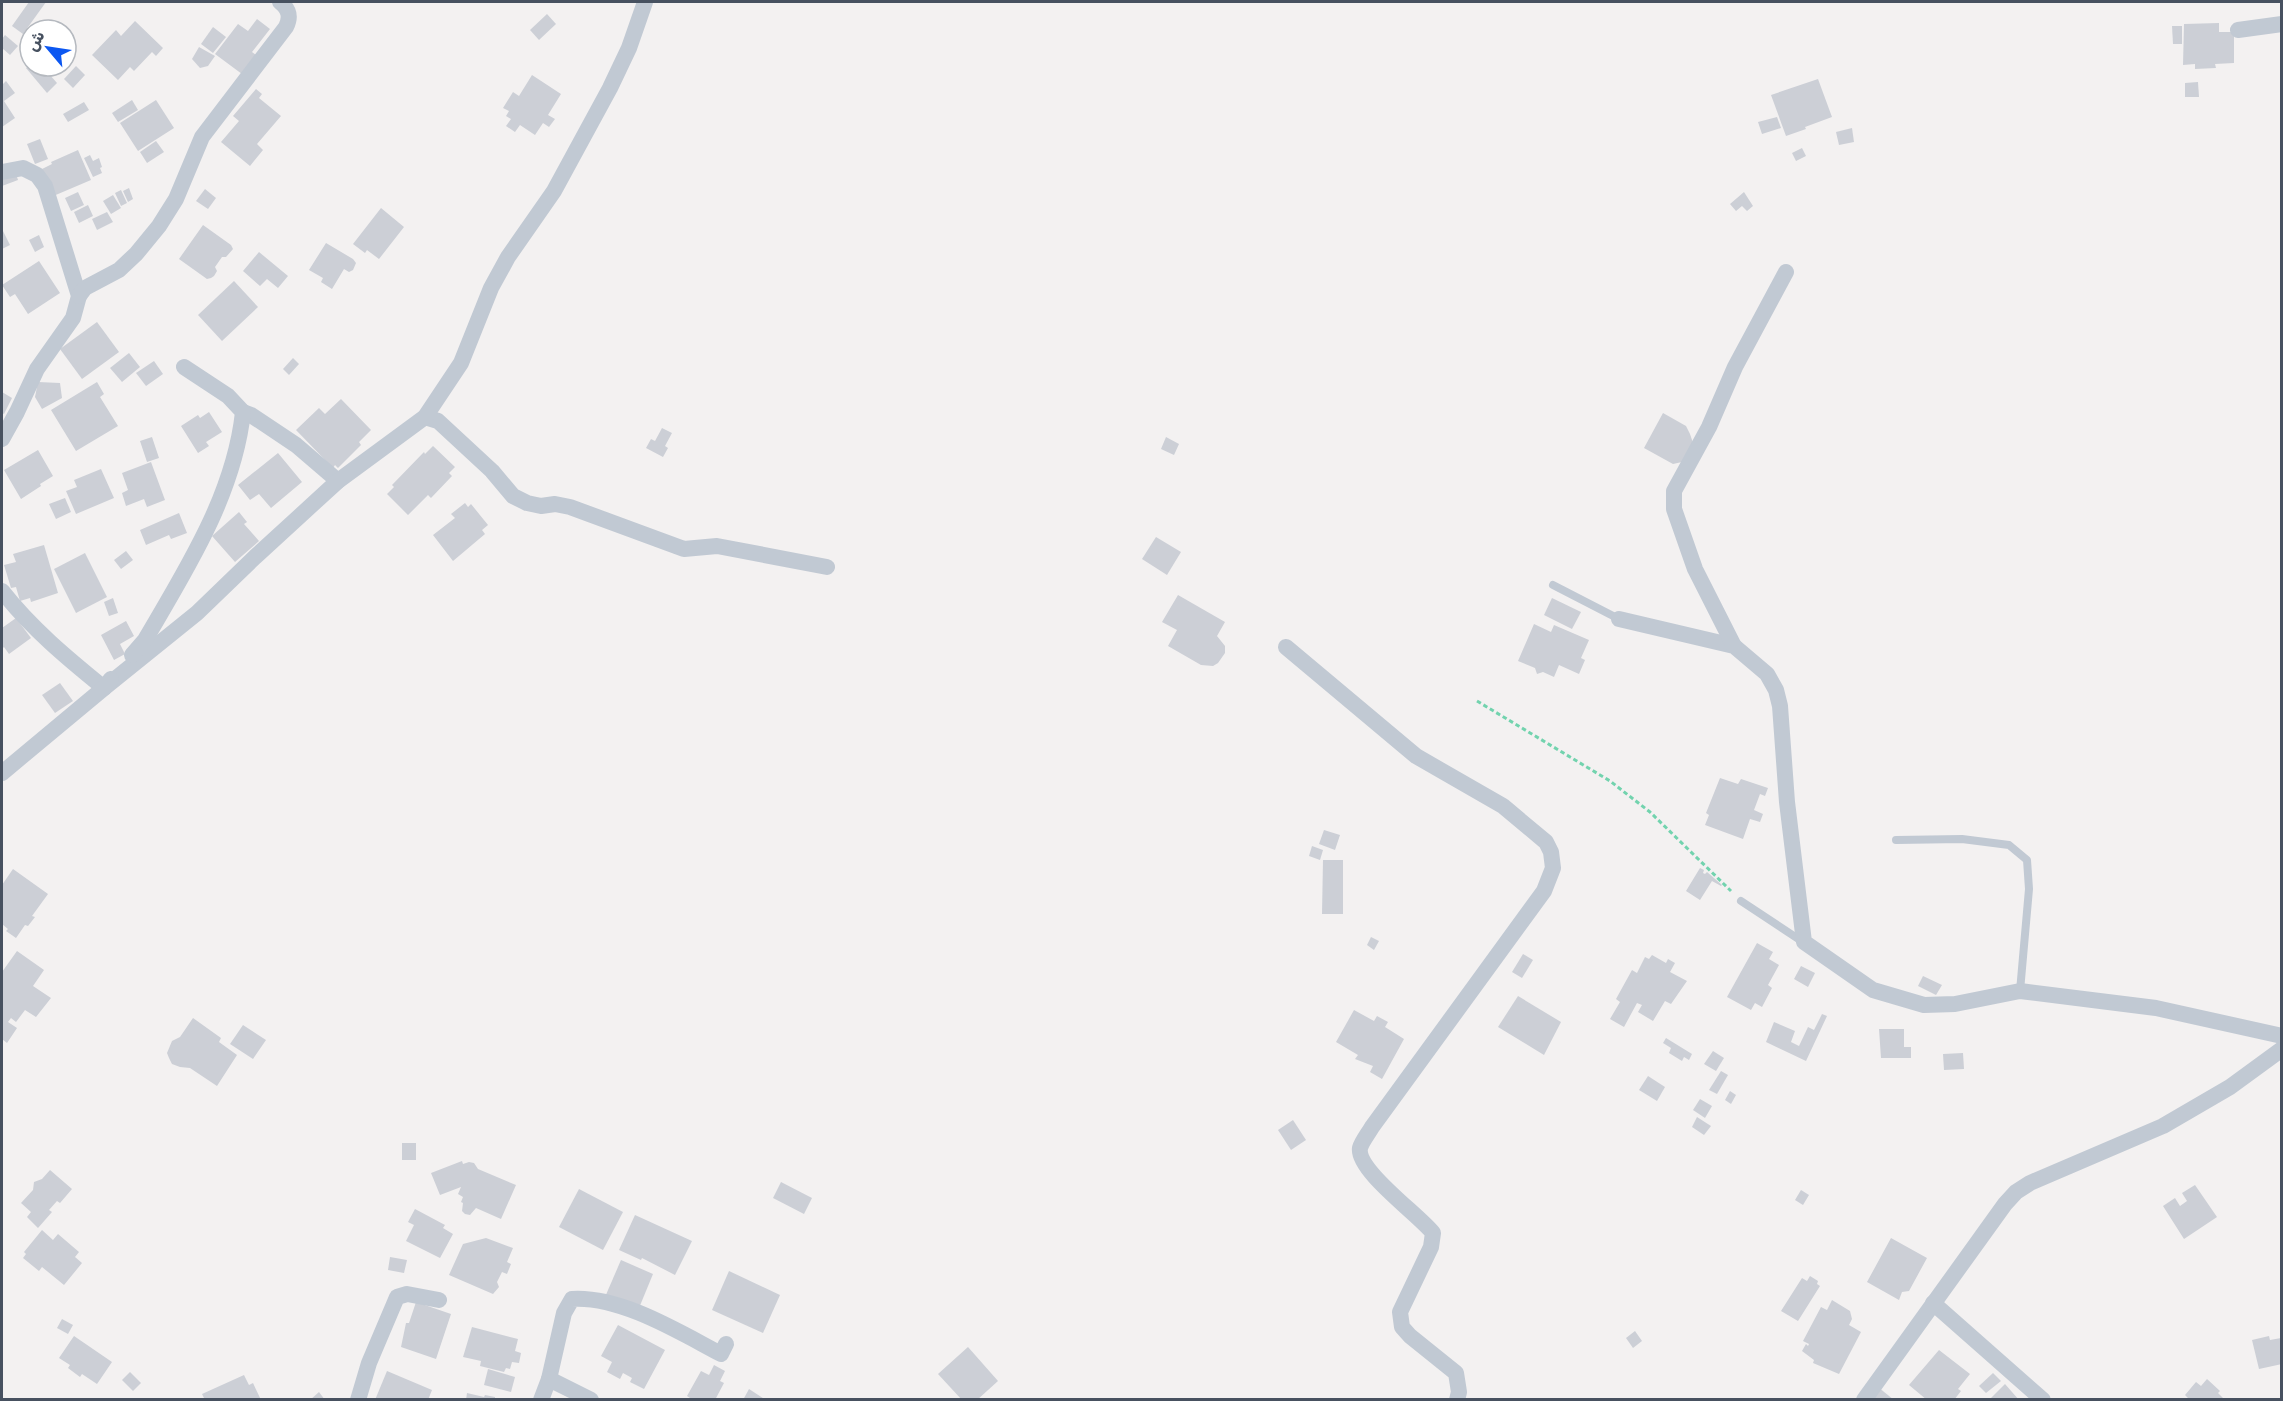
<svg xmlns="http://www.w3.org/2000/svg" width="2283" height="1401" viewBox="0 0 2283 1401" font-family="Rubik,Vazirmatn,sans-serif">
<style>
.building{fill:#cccfd6}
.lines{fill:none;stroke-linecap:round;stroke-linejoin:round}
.path{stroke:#72d3ae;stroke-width:3;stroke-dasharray:4.5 3;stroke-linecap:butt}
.lane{stroke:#c1c9d3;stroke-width:8}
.street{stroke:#c1c9d3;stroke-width:16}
</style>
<rect width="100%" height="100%" fill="#f3f1f1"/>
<g class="building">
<path d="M29,2H46L23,34L12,26Z"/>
<path d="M547,14L556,24L539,40L530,30Z"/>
<path d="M257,19L270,29L252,52L260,58L246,77L215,54L238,24L248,31Z"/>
<path d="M135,21L163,48L156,56L152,52L134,71L130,67L118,80L92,55L116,30L121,36Z"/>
<path d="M2219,23V32H2234V63L2215,64L2216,68L2195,69V64L2183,65L2184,24Z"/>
<path d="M2172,26H2182V44H2173Z"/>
<path d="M213,27L226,37L213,53L201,44Z"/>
<path d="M5,35L18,46L10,55L2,48V39Z"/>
<path d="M199,47L215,56L208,66L200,68L192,59Z"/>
<path d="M30,65L42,66L57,83L47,93L26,68Z"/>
<path d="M76,66L85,75L73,88L64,79Z"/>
<path d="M532,75L561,94L548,115L555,119L549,127L543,123L535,135L520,125L515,132L506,126L511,119L506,116L509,111L503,108L513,92L519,96Z"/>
<path d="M1818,79L1832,117L1805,127L1806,129L1786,136L1771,95Z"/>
<path d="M6,81L15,93L4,101L15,118L2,127V85Z"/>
<path d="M2198,82L2199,97H2185V83Z"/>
<path d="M256,89L262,94L259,98L281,116L257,144L263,150L250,166L221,142L239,121L233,116Z"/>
<path d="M132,100L138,110L118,122L112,113Z"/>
<path d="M156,100L174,128L138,151L120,123Z"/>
<path d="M84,102L89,110L68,122L63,114Z"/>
<path d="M1777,117L1781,128L1762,134L1758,122Z"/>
<path d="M1852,128L1854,142L1839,145L1836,132Z"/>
<path d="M40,139L48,159L35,164L27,144Z"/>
<path d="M156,141L164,152L147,163L140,152Z"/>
<path d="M1802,148L1806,156L1796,161L1792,153Z"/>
<path d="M78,150L91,180L51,197L42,169L52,164L51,162Z"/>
<path d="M90,155L93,161L99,158L102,167L100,168L102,173L93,177L84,158Z"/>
<path d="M15,171L18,180L2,186V176Z"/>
<path d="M129,188L133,199L128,202L123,191Z"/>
<path d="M205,189L216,198L208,209L196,201Z"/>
<path d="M121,190L127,203L121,206L115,193Z"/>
<path d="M78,192L84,205L71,211L65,198Z"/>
<path d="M1744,192L1753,206L1747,211L1742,206L1736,211L1730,204Z"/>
<path d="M113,195L121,208L111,214L103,201Z"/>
<path d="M88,205L93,216L79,223L74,212Z"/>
<path d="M381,208L404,227L379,259L367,250L365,253L353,244Z"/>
<path d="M107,212L113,222L97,230L92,219Z"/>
<path d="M203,225L231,245L233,249L226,257H222L215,267L217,271L214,276L211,278L207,279L179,259Z"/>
<path d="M3,231L10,245L2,249V232Z"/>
<path d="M39,235L44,247L35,252L29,240Z"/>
<path d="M326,243L353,259L356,263L353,270L349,272L344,269L332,289L321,282L323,278L309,270Z"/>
<path d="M259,252L288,276L278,288L267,279L260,286L243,271Z"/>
<path d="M39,261L60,293L28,314L15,294L10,297L2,285Z"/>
<path d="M234,281L258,307L222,341L198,315Z"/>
<path d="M97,322L119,352L82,379L60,349Z"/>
<path d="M129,353L140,367L122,382L110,368Z"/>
<path d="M293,358L299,364L289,375L283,369Z"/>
<path d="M154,361L163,374L146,386L136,373Z"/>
<path d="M38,382L60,383L62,398L42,409L35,397Z"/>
<path d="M97,382L104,394L100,397L118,426L76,451L51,410Z"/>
<path d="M2,392L12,398L4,414L2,413Z"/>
<path d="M341,399L371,430L359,442L361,445L338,468L335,465L333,468L296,430L319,408L325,414Z"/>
<path d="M209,412L222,432L206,442L209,446L198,453L181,426L198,415L200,418Z"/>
<path d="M1663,413L1686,426L1690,434L1693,443L1682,462L1673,464L1644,448Z"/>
<path d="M662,428L672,433L665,446L668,448L663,457L646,448L651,439L655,441Z"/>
<path d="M152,437L159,458L147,462L140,441Z"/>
<path d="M1166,437L1179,444L1174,455L1161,449Z"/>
<path d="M433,446L455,467L449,473L452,476L431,498L428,495L408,515L387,494L394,487L392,485L424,452L425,454Z"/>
<path d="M38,450L53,476L40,484L41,486L21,499L4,470Z"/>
<path d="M278,453L302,482L271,508L259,494L250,500L238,485Z"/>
<path d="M151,462L165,500L147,507L144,499L126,506L122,493L128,490L122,473Z"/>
<path d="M101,469L114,498L76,514L66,491L77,487L74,480Z"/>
<path d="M65,498L71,512L56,519L49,504Z"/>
<path d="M465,503L468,507L471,504L488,525L482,530L485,534L453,561L433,535L455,518L451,514Z"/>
<path d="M239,512L247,522L244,524L259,541L235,562L212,536Z"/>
<path d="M179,513L187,533L171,539L169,535L146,545L140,530Z"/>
<path d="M1156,537L1181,552L1167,575L1142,559Z"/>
<path d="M44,545L58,593L31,602L30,598L20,601L16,587L11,588L4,565L16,562L13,554Z"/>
<path d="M126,551L133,560L121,569L114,560Z"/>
<path d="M85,553L107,597L76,613L54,569Z"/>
<path d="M1178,595L1225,622L1217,636L1225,646V653L1218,663L1213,666L1201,665L1168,646L1177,630L1162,622Z"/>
<path d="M113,598L118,613L109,616L104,602Z"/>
<path d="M1552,598L1581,612L1572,629L1544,615Z"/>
<path d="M16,618L31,638L9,654L4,647L2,649V628Z"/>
<path d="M126,621L134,636L120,644L125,654L114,660L101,635Z"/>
<path d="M1534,624L1551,632L1554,625L1589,640L1581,658L1585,660L1579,674L1559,665L1554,677L1543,672L1537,674L1535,668L1518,661Z"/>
<path d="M60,683L73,701L55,713L42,695Z"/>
<path d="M1720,778L1738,784L1741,779L1768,788L1765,796L1760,794L1754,810L1763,814L1760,822L1750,819L1743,839L1705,825L1709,815L1706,813Z"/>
<path d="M1324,830L1340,835L1335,850L1319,844Z"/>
<path d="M1312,846L1323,850L1320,860L1309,856Z"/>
<path d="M1323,860H1343V914H1322Z"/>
<path d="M1700,868L1704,870L1703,873L1705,874L1707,872L1722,885L1721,886L1712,881L1700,900L1686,891Z"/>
<path d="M13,869L48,894L32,916L35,917L28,926L25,925L16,938L6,931L8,929L2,924V885Z"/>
<path d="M1371,937L1379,941L1374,950L1367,945Z"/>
<path d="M1757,943L1773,952L1769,959L1779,965L1768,985L1772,988L1762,1007L1755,1003L1751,1010L1727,997Z"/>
<path d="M17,951L44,970L33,986L51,998L36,1017L25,1010L16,1022L11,1018L8,1022L17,1028L7,1043L2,1039V972Z"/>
<path d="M1523,954L1533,960L1522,978L1512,972Z"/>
<path d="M1652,955L1666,963L1668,959L1675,963L1670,972L1687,981L1671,1004L1665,1001L1653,1021L1638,1012L1642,1005L1637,1003L1624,1027L1610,1019L1620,1002L1616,999L1632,970L1637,973L1645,957L1649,959Z"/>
<path d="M1801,966L1815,973L1808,987L1794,979Z"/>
<path d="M1923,976L1942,985L1936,995L1918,986Z"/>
<path d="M1518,996L1561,1022L1544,1055L1498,1027Z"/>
<path d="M1354,1010L1374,1021L1377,1016L1388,1022L1385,1027L1404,1039L1382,1079L1370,1072L1373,1066L1355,1059L1358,1055L1336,1042Z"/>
<path d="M1822,1014L1827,1016L1806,1061L1766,1042L1774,1022L1795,1031L1791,1042L1799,1046L1808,1027L1814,1030Z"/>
<path d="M193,1018L221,1038L219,1042L237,1055L217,1086L190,1068L180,1067L172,1064L169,1058L167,1053L172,1041L180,1037Z"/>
<path d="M243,1025L266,1040L253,1059L230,1044Z"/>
<path d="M1879,1029H1904V1047H1911V1058H1881Z"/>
<path d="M1666,1038L1692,1054L1689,1060L1684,1057L1682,1061L1669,1053L1671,1048L1663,1043Z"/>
<path d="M1713,1051L1724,1058L1716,1071L1704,1064Z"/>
<path d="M1963,1053L1964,1069L1944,1070L1943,1054Z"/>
<path d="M1721,1071L1728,1075L1717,1094L1709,1090Z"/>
<path d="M1648,1076L1665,1087L1657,1101L1639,1090Z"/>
<path d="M1730,1091L1736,1095L1731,1104L1725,1100Z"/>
<path d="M1700,1099L1712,1106L1705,1118L1693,1110Z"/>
<path d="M1697,1117L1711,1126L1704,1135L1692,1127Z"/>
<path d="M1293,1120L1306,1140L1291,1150L1278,1130Z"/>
<rect x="402" y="1143" width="14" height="17"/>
<path d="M462,1161L463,1164L469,1162L474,1163L478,1169L516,1185L501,1219L476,1208L470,1215L465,1214L462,1211L463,1203L461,1202L463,1197L458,1194L461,1187L440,1195L431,1173Z"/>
<path d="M50,1170L72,1189L60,1203L57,1201L49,1210L52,1212L38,1228L27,1217L31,1212L21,1203L33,1190L34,1182L42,1179Z"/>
<path d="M781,1182L812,1198L804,1214L773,1198Z"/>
<path d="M2195,1185L2217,1217L2184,1239L2163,1206L2175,1198L2180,1206L2187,1201L2182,1193Z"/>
<path d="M579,1189L623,1212L603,1250L559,1227Z"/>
<path d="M1801,1190L1809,1195L1803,1205L1795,1200Z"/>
<path d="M415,1209L445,1225L443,1228L453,1234L440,1258L406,1241L414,1225L408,1222Z"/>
<path d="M635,1215L692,1241L675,1275L642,1258L641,1260L619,1250Z"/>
<path d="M42,1230L53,1240L58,1234L79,1252L75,1257L82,1263L64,1285L42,1267L39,1271L23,1258L26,1254L24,1252Z"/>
<path d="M486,1238L513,1248L507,1262L511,1264L507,1274L502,1272L497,1282L499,1287L493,1294L449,1275L463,1244Z"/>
<path d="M1891,1238L1927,1258L1909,1291L1902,1292L1899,1300L1867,1282Z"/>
<path d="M390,1257L407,1260L404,1273L388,1270Z"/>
<path d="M621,1260L653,1274L639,1308L605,1297Z"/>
<path d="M729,1271L780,1295L763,1333L712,1310Z"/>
<path d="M1810,1276L1818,1281L1817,1284L1820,1286L1798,1321L1781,1311L1802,1278L1807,1281Z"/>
<path d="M1832,1300L1850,1311L1852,1319L1849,1325L1861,1332L1839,1374L1813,1363L1814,1360L1802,1351L1806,1344L1808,1346L1809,1344L1803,1341L1821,1307L1827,1310Z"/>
<path d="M416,1302L451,1314L436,1359L401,1347L406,1323H409Z"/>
<path d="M62,1319L73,1325L68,1334L57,1328Z"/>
<path d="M618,1325L665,1350L644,1389L630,1382L632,1378L623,1373L620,1379L607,1372L612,1362L601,1356Z"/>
<path d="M472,1327L518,1339L515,1351L521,1353L519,1363L512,1362L510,1369L506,1368L504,1372L480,1366L481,1361L463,1357Z"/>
<path d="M1635,1331L1642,1341L1633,1348L1626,1338Z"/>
<path d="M74,1336L112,1362L97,1384L82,1374L80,1377L68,1368L70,1365L59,1358Z"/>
<path d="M2269,1336L2270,1340L2281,1338L2282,1364L2259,1369L2252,1340Z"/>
<path d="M968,1347L998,1381L977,1400H962L938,1374Z"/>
<path d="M1939,1350L1970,1374L1958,1389L1961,1391L1954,1400H1927L1909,1385Z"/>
<path d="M714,1365L725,1371L720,1381L724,1383L715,1400H693L687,1396L701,1371L709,1375Z"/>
<path d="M488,1369L515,1377L511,1392L484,1385Z"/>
<path d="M387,1371L432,1390L428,1400H375Z"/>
<path d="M130,1372L141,1383L133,1391L122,1380Z"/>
<path d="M1993,1373L2001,1381L1986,1393L1979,1386Z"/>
<path d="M244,1375L249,1385L253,1383L261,1400H205L202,1394Z"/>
<path d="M2207,1379L2220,1391L2218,1393L2225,1400H2190L2185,1395L2196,1382L2201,1386Z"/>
<path d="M2005,1384L2019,1400H1989Z"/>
<path d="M1878,1387L1894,1400H1869Z"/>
<path d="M749,1389L766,1400H743Z"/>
<path d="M319,1392L325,1400H310Z"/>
<path d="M467,1393L484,1397L485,1395L495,1397V1400H466Z"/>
</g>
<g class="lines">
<path class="path" d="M1477,701L1610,781L1650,812L1731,891"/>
<g class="lane">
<path d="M1553,585L1619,619"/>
<path d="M1896,840L1962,839L2009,845L2027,860L2029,889L2020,991"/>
<path d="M1741,901L1803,942"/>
</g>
<g class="street">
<path d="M2238,30L2282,24"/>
<path d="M2,172L23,168L37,175L45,186L79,296L73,318L37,369L17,412L2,439"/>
<path d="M79,296L85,288L119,270L136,254L159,226L176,199L202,137L286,27C291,17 289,9 280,2"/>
<path d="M243,412L251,415L296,445L338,481"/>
<path d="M425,417L438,421L492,471L513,496L527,503L541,506L555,504L570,507L684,549L717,546L827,567"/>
<path d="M2,591C31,628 67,658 104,688L197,613L255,557L338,481L425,417L461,363L491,288L508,257L554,191L610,88L629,48L645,2"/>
<path d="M1619,619L1734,646L1767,674L1776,690L1780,706L1787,802L1804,942L1873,990L1924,1005L1955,1004L2020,991L2156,1008L2282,1036"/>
<path d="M1734,646L1695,569L1674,509V491L1709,427L1735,367L1786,272"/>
<path d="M1286,647L1416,756L1503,806L1546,842L1551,852L1553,868L1544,891L1372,1127C1368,1134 1362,1141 1360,1148C1356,1170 1419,1215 1433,1233L1431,1247L1400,1312L1402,1327L1410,1336L1456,1373L1459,1392L1457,1400"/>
<path d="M132,655L145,640C186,570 234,495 243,412L228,396L184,367"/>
<path d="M2,773L104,688L111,679"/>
<path d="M1933,1303L2043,1400"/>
<path d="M549,1379L564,1313L572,1299C621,1296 679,1332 721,1354L726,1344"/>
<path d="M358,1400L369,1363L397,1297L407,1294L439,1300"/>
<path d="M541,1400L549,1379L591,1400"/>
<path d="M1864,1400L2005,1204L2016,1192L2030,1183L2163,1126L2230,1087L2282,1049"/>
</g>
</g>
<rect width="2283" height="1401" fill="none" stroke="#475160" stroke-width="6"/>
<g transform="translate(48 48) rotate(299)"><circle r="28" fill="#ffffff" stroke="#b5b9bf" stroke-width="1.5"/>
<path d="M0-4.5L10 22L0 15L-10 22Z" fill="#0c57f1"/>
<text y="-9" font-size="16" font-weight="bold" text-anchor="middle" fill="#475160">ش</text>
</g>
</svg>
